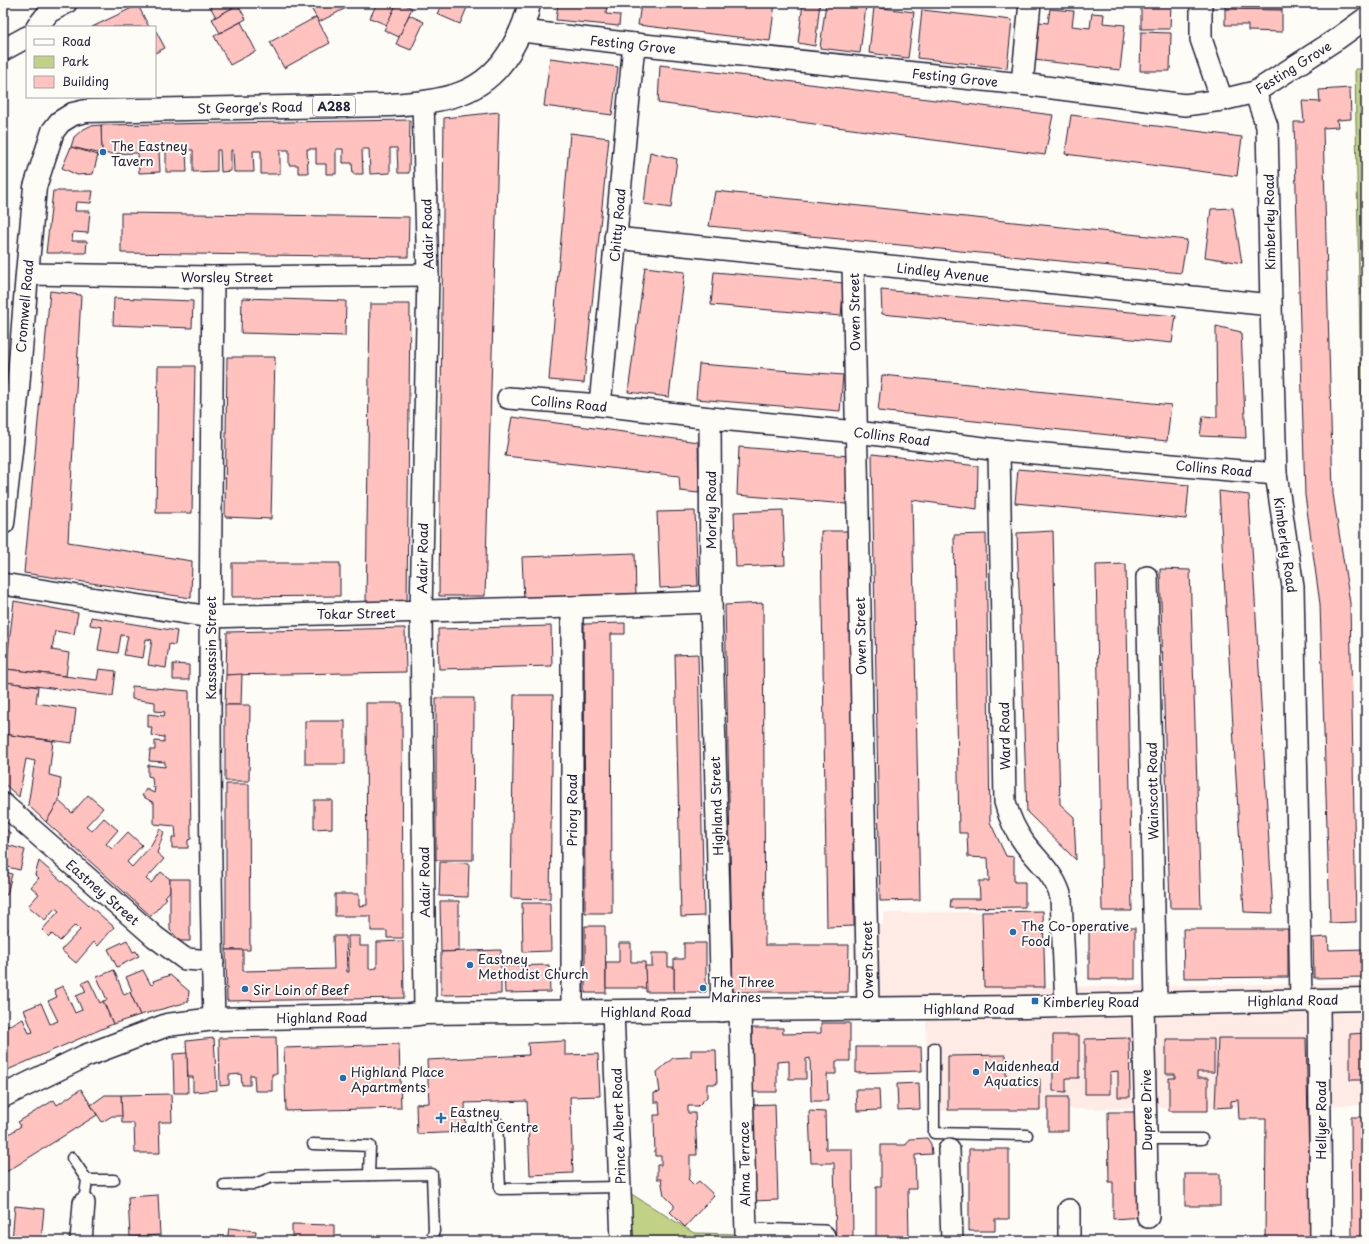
<svg xmlns="http://www.w3.org/2000/svg" width="1369" height="1244" viewBox="0 0 1369 1244" font-family="'Playpen Sans',sans-serif">
<style>
.built{fill:#feebe6}
.green{fill:#c1d286;stroke:#727a60}
.building{fill:#ffc2be;stroke:#22223b}
.lines{fill:none;stroke-linecap:round;stroke-linejoin:round}
.service-casing{stroke:#22223b;stroke-width:13}
.minor-casing{stroke:#22223b;stroke-width:24}
.secondary-casing{stroke:#22223b;stroke-width:25}
.primary-casing{stroke:#22223b;stroke-width:25}
.service{stroke:#fdfcf7;stroke-width:10}
.minor{stroke:#fdfcf7;stroke-width:21}
.secondary{stroke:#fdfcf7;stroke-width:22}
.primary{stroke:#fdfcf7;stroke-width:22}
.poi-dot{fill:#1f6fb2;stroke:#fdfcf7;stroke-width:1.5}
.labels{text-anchor:middle;dominant-baseline:central;stroke-width:4;stroke-linejoin:round;paint-order:stroke}
.shield{fill:#fdfcf7;stroke:#646373;stroke-width:1}
.shield-label{font-size:12px;font-weight:bold;fill:#22223b}
.street-label{font-size:13px;fill:#22223b;stroke:#fdfcf7}
.poi-label{font-size:13px;fill:#22223b;stroke:#fdfcf7;text-anchor:start}
</style>
<rect width="100%" height="100%" fill="#fdfcf7"/>
<filter id="ink" filterUnits="userSpaceOnUse"><feTurbulence type="fractalNoise" baseFrequency=".025" numOctaves="2"/><feDisplacementMap in="SourceGraphic" scale="8" xChannelSelector="R" yChannelSelector="G"/><feConvolveMatrix kernelMatrix="1 2 1 2 8 2 1 2 1" color-interpolation-filters="sRGB"/></filter>
<g filter="url(#ink)">
<path class="built" d="M1043,911L1046,987L1366,983V1105L928,1111L926,1019H853V926L883,925V913Z"/>
<g class="green">
<path d="M1355,69H1366V664Z"/>
<path d="M620,1187L694,1233L824,1236V1241H622Z"/>
</g>
<g class="building">
<path d="M208,3H242L216,17Z"/>
<path d="M308,3H344L346,8L319,22Z"/>
<path d="M377,3H397L387,25L370,18Z"/>
<path d="M397,3H401L412,8L399,37L384,30Z"/>
<path d="M442,3H469L460,24L437,14Z"/>
<path d="M558,3H607L606,14L620,15L619,26L556,20Z"/>
<path d="M641,3H775L770,41L638,25Z"/>
<path d="M803,3H820L815,46L798,43Z"/>
<path d="M826,3H842L866,6L860,53L820,48Z"/>
<path d="M1141,3H1171L1170,29H1141Z"/>
<path d="M1225,3H1283L1282,10L1225,9Z"/>
<path d="M138,5L149,27H92Z"/>
<path d="M238,5L246,19L220,33L212,19Z"/>
<path d="M874,7L914,12L908,58L869,53Z"/>
<path d="M1050,9L1074,11L1072,26L1090,28L1092,13L1104,14L1103,23L1125,25L1120,70L1034,60L1039,22L1048,23Z"/>
<path d="M1225,9L1282,10V32L1248,31V25H1225Z"/>
<path d="M922,10L1012,20L1007,68L917,58Z"/>
<path d="M409,15L424,22L411,50L396,44Z"/>
<path d="M316,17L330,43L284,68L270,42Z"/>
<path d="M241,22L256,51L230,65L214,36Z"/>
<path d="M156,31L165,48L155,53V32Z"/>
<path d="M1141,32L1171,33L1170,71H1140Z"/>
<path d="M550,58L618,67L612,115L544,106Z"/>
<path d="M660,65L1053,115L1045,155L658,103Z"/>
<path d="M1350,88L1351,119L1337,120L1338,127L1323,128L1333,494L1350,603L1356,922L1330,923L1320,604L1305,495L1294,122H1304L1302,101L1320,102L1319,90Z"/>
<path d="M499,112L485,596H439L444,118Z"/>
<path d="M1071,115L1242,137L1237,176L1065,154Z"/>
<path d="M410,120L409,173H398L397,148H390V173L370,174L369,149H362L363,174H353L352,163H343V149H336V174H326V164H316V149H307L308,173H298V165H289V150H280V174H261V151H253L254,172H234L233,150H231V171L221,172L220,150H217V171L193,172V150H186L187,172H166V151H159L160,172L139,173L138,153L102,154L101,125Z"/>
<path d="M101,125L102,154L71,147L74,137L82,130L90,126Z"/>
<path d="M570,133L609,138L584,383L549,380Z"/>
<path d="M71,147L98,155L93,174L77,175L62,168Z"/>
<path d="M650,152L677,159L671,208L644,204Z"/>
<path d="M53,191H93L91,203L76,202L75,211H90L88,233L73,232L72,241H87L86,253H46Z"/>
<path d="M715,191L1187,240L1181,273L709,226Z"/>
<path d="M1233,208L1242,263L1205,257L1211,209Z"/>
<path d="M121,213L409,217L408,257L121,253Z"/>
<path d="M645,267L685,272L669,397L628,392Z"/>
<path d="M714,272L844,283L841,316L711,305Z"/>
<path d="M881,290L1176,316L1172,343L882,314Z"/>
<path d="M50,291L81,295L68,542L192,561L191,598L24,573Z"/>
<path d="M114,298L193,301L192,328L113,325Z"/>
<path d="M242,298L346,301L345,336L241,333Z"/>
<path d="M370,304H410L407,605L366,604Z"/>
<path d="M1216,326L1241,332L1246,438L1200,436L1203,416L1217,417Z"/>
<path d="M227,357H275L271,519L225,517Z"/>
<path d="M699,364L843,375L840,411L696,399Z"/>
<path d="M158,366H195L192,513H156Z"/>
<path d="M882,375L1171,405L1167,441L878,411Z"/>
<path d="M512,417L698,442L699,493L680,491L679,476L505,456Z"/>
<path d="M739,447L849,456L846,504L737,495Z"/>
<path d="M872,454L978,466L977,509L912,500L920,900L880,901Z"/>
<path d="M1018,469L1189,485L1186,519L1015,503Z"/>
<path d="M1219,491L1249,495L1273,913L1244,912Z"/>
<path d="M783,510L785,565L736,567L734,512Z"/>
<path d="M695,511L698,586L660,588L657,512Z"/>
<path d="M821,531H850L854,926L827,927Z"/>
<path d="M1053,531L1060,804L1074,817L1076,860L1027,812L1017,533Z"/>
<path d="M986,534L990,822L1006,856L1014,857V882H1025V907L950,908L951,899H980L979,881H989L988,858L968,857L967,833H959L954,535Z"/>
<path d="M635,553L636,598L524,601L522,557Z"/>
<path d="M232,563H340V596L232,597Z"/>
<path d="M1126,564L1132,911H1102L1096,565Z"/>
<path d="M1160,569L1190,570L1201,908H1170Z"/>
<path d="M14,601L78,613L74,634L55,631L52,650L69,653L66,676L6,669Z"/>
<path d="M763,603L765,945H849L848,992H733L725,605Z"/>
<path d="M91,617L177,631L175,645L169,644L166,668L148,665L152,640L146,639L143,658L124,655L128,636L121,635L118,653L98,650L102,627L90,625Z"/>
<path d="M625,623V634H611L612,913H585L584,624Z"/>
<path d="M551,626L552,666L439,669L438,629Z"/>
<path d="M405,628L406,672L226,675L227,632Z"/>
<path d="M698,654L704,916L681,917L675,655Z"/>
<path d="M173,664L189,665V680H173Z"/>
<path d="M6,669L97,680L99,669L116,671L113,696L4,682Z"/>
<path d="M242,674L241,705H225L226,675Z"/>
<path d="M6,682L38,687L36,703L76,709L72,743L3,734V706Z"/>
<path d="M132,686L189,691L191,839L188,840V848H172V837H176L175,826L154,824V803L142,796L146,789L154,793L155,787H153L152,777L148,776V765L165,767V762L149,761L150,750H155V741L164,742V737L151,735L152,727H148V714L164,716L165,712L155,711V702L132,699Z"/>
<path d="M514,695H553L550,899L511,898Z"/>
<path d="M436,698H474L473,860H436Z"/>
<path d="M366,703H402L403,938H387V931H371V916H335V894H359V906L367,905Z"/>
<path d="M225,705H250L249,781H225Z"/>
<rect x="305" y="721" width="40" height="43"/>
<path d="M3,734L53,741L49,775L61,778L59,801L46,822L28,805L35,761L26,759L19,797L3,783Z"/>
<path d="M226,784H249L250,950H226Z"/>
<path d="M88,795L103,808L86,826L92,831L104,818L118,830L106,844L112,849L128,832L142,845L127,862L132,867L150,847L160,829L164,832L157,853L164,859L146,879L151,883L161,872L170,879V891L165,897L167,898L151,916L46,822L59,801L72,813Z"/>
<path d="M314,800H332V828L314,829Z"/>
<path d="M3,826L10,833L7,845L25,850L20,870L3,866Z"/>
<path d="M39,861L114,927L98,946L94,942L76,963L61,950L80,930L75,925L60,941L52,934L49,937L42,930L59,911L55,908L45,920L28,906L39,894L31,887L39,878L35,875Z"/>
<path d="M440,862L469,863L468,897L439,896Z"/>
<path d="M3,871L12,874L7,895L3,894Z"/>
<path d="M170,879H190V941H180L170,930Z"/>
<path d="M440,901H459V951L441,952Z"/>
<path d="M522,903H550L551,951L523,952Z"/>
<path d="M1043,911L1045,987H984L982,912Z"/>
<path d="M585,926H605L606,993H585Z"/>
<path d="M3,927L8,928L6,937H3Z"/>
<rect x="1089" y="928" width="46" height="51"/>
<path d="M1183,929H1288V977L1184,978Z"/>
<path d="M333,936H346L347,972H349L348,936H360V946H369V969L377,968V942L403,941L404,998L227,1001L226,950H243V971L334,969Z"/>
<path d="M1328,937L1329,950L1366,949V977L1314,978L1313,938Z"/>
<path d="M127,940L133,952L136,951L139,956L117,967L108,949Z"/>
<path d="M619,943H631V962H645L646,988H606V962H619Z"/>
<path d="M684,943H706V992H674V959H684Z"/>
<path d="M501,950V994L441,995V952Z"/>
<path d="M652,953H668V967H674V992H646L645,966H652Z"/>
<path d="M549,965L550,992L505,993L504,966Z"/>
<path d="M114,970L124,995L130,992L140,1015L113,1024L103,1001L107,1000L97,977Z"/>
<path d="M143,970L151,985L154,984L153,981L170,975L189,991L188,1002L140,1015L130,992L132,991L126,977Z"/>
<path d="M89,980L100,1003L103,1001L113,1024L3,1072V1034L5,1033L3,1028L23,1019L29,1033L33,1032L24,1010L41,1003L50,1024L58,1021L48,1001L57,997L54,990L63,986L75,1013L82,1010L76,996L86,992L82,983Z"/>
<path d="M821,1023H850V1061H836V1074H827L828,1101H811L810,1058L806,1059V1079H789V1061L777,1062V1092H752V1028H783V1034L821,1033Z"/>
<path d="M1366,1033V1080H1350V1034Z"/>
<path d="M1053,1035H1079V1078H1066V1092L1053,1091Z"/>
<path d="M276,1037L277,1074H272V1091H255L254,1075H250V1085H242L241,1074L229,1075V1085L220,1086L219,1038Z"/>
<path d="M214,1038L217,1090L193,1092V1077H188L186,1041Z"/>
<path d="M1129,1038L1130,1097H1118V1071L1110,1072V1094H1085V1039Z"/>
<path d="M1218,1038H1306L1311,1241H1265L1266,1119H1239L1238,1100L1231,1101V1107L1215,1108Z"/>
<path d="M1166,1039H1214V1072H1197V1078H1208V1111H1169V1078H1175V1074H1166Z"/>
<path d="M565,1041V1055L598,1054L600,1096L570,1097L573,1173L530,1175L527,1101L465,1103L466,1132L417,1134L416,1104L429,1103L427,1060L529,1055L528,1043Z"/>
<path d="M399,1044L401,1108L286,1111L284,1048Z"/>
<path d="M856,1047H921L922,1071L856,1073Z"/>
<path d="M691,1050H716L717,1084H707V1097L698,1106H688V1113H695L697,1155H690V1176L688,1179L694,1185L699,1181L714,1195L685,1227L670,1212L674,1208V1205L664,1195L661,1179H657V1165H661V1156H655L654,1115H660L659,1102H654V1093L660,1092L657,1072L673,1058L691,1057Z"/>
<path d="M187,1053L188,1093H174L173,1054Z"/>
<path d="M1006,1055V1079H1040V1110H948V1056Z"/>
<path d="M919,1083L920,1109L898,1110L897,1084Z"/>
<path d="M81,1089L97,1115L3,1174V1138L21,1126L18,1122L54,1100L57,1105Z"/>
<path d="M856,1089H879L880,1110L857,1111Z"/>
<path d="M171,1094L172,1122H159L160,1153H135L134,1123H122L121,1095Z"/>
<path d="M105,1095H121L122,1116H112L102,1122L91,1105Z"/>
<rect x="1048" y="1097" width="20" height="34"/>
<path d="M775,1104L778,1200L751,1201L748,1105Z"/>
<path d="M809,1111L825,1112L826,1149H852L853,1241H836L834,1163H811Z"/>
<path d="M1108,1112H1138L1143,1217L1113,1219V1182H1109Z"/>
<path d="M1351,1117H1366V1241H1352Z"/>
<path d="M927,1138L931,1144L932,1154L915,1155L916,1189H908L909,1237H915V1241H884V1238H876V1187H881V1145H906L910,1139Z"/>
<path d="M969,1149H1009V1219H995V1231H969Z"/>
<rect x="1185" y="1174" width="35" height="32"/>
<path d="M158,1195L160,1235L130,1237L128,1197Z"/>
<path d="M15,1206L44,1209L41,1241H12Z"/>
<path d="M292,1224L334,1225V1241H292Z"/>
<path d="M229,1228L256,1231L255,1241H227Z"/>
</g>
<g class="lines">
<g class="service-casing">
<g id="service">
<path d="M934,1048V1133L1027,1135"/>
<path d="M497,1122L500,1189L620,1187"/>
<path d="M1146,1139H1202"/>
<path d="M313,1144L370,1146L369,1175"/>
<path d="M72,1158L87,1180L84,1203"/>
<path d="M87,1180H114"/>
<path d="M224,1185L255,1184L272,1177L432,1174L434,1231L431,1241"/>
</g>
</g>
<g class="minor-casing">
<g id="minor">
<path d="M1201,3V39L1222,100"/>
<path d="M37,27L49,12L66,3"/>
<path d="M522,31L634,44L1022,84L1185,105L1222,100L1255,92L1337,39L1366,18"/>
<path d="M3,50L27,37"/>
<path d="M1022,84L1030,3"/>
<path d="M1255,92L1267,126L1271,305L1276,474L1293,587L1301,1000"/>
<path d="M423,103L428,275L421,612L425,1013"/>
<path d="M615,238L1271,305"/>
<path d="M853,263L868,1008"/>
<path d="M27,274L213,277L428,275"/>
<path d="M213,277C211,524 207,772 214,1019"/>
<path d="M508,398L600,405L710,418L856,432L999,450L1276,474"/>
<path d="M600,405L634,44"/>
<path d="M710,418L711,602L722,1011"/>
<path d="M999,450L1005,802C1009,817 1016,832 1025,844C1039,862 1056,876 1061,898L1066,1006"/>
<path d="M1147,577L1156,1004"/>
<path d="M3,584L210,617L572,607L711,602"/>
<path d="M572,607V1012"/>
<path d="M3,804L155,937L185,959L213,961"/>
<path d="M1319,1000L1321,1241"/>
<path d="M1143,1004L1148,1217"/>
<path d="M740,1010L746,1234L824,1236V1241"/>
<path d="M613,1011L622,1241"/>
<path d="M949,1150L952,1241"/>
<path d="M81,1241L84,1203"/>
<path d="M1069,1241V1210"/>
</g>
</g>
<g class="secondary-casing">
<path id="secondary" d="M3,1096L85,1056L167,1025L214,1019L410,1015L425,1013L1024,1007L1366,999"/>
</g>
<g class="primary-casing">
<path id="primary" d="M3,523L18,388L27,274L35,187L53,131L60,122L73,114L86,111L390,105C444,101 485,97 513,46C521,32 527,19 529,3"/>
</g>
<use href="#service" class="service"/>
<use href="#minor" class="minor"/>
<use href="#secondary" class="secondary"/>
<use href="#primary" class="primary"/>
</g>
</g>
<g class="poi-dot">
<circle cx="103" cy="152" r="4"/>
<circle cx="1013" cy="932" r="4"/>
<circle cx="470" cy="965" r="4"/>
<circle cx="703" cy="988" r="4"/>
<circle cx="245" cy="989" r="4"/>
<rect x="1031" y="997" width="8" height="8" rx="2"/>
<circle cx="976" cy="1072" r="4"/>
<circle cx="343" cy="1078" r="4"/>
<path d="M439 1112h4v4h4v4h-4v4h-4v-4h-4v-4h4z"/>
</g>
<g class="labels">
<rect class="shield" x="313" y="96" width="42" height="20" rx="3"/>
<g class="shield-label">
<text x="334" y="106">A288</text>
</g>
<g class="street-label">
<text transform="translate(633 44) rotate(6)">Festing Grove</text>
<text transform="translate(1293 67) rotate(-32)">Festing Grove</text>
<text transform="translate(955 77) rotate(6)">Festing Grove</text>
<text transform="translate(250 107) rotate(-1)">St George's Road</text>
<text transform="translate(1269 222) rotate(-91)">Kimberley Road</text>
<text transform="translate(617 225) rotate(-85)">Chitty Road</text>
<text transform="translate(427 234) rotate(-92)">Adair Road</text>
<text transform="translate(943 272) rotate(6)">Lindley Avenue</text>
<text x="227" y="276">Worsley Street</text>
<text transform="translate(24 306) rotate(-85)">Cromwell Road</text>
<text transform="translate(854 312) rotate(-91)">Owen Street</text>
<text transform="translate(569 403) rotate(5)">Collins Road</text>
<text transform="translate(892 436) rotate(7)">Collins Road</text>
<text transform="translate(1214 468) rotate(5)">Collins Road</text>
<text transform="translate(710 510) rotate(-90)">Morley Road</text>
<text transform="translate(1286 545) rotate(82)">Kimberley Road</text>
<text transform="translate(422 558) rotate(-89)">Adair Road</text>
<text transform="translate(356 613) rotate(-1)">Tokar Street</text>
<text transform="translate(860 636) rotate(-91)">Owen Street</text>
<text transform="translate(210 648) rotate(-90)">Kassassin Street</text>
<text transform="translate(1004 736) rotate(-91)">Ward Road</text>
<text transform="translate(1152 791) rotate(-91)">Wainscott Road</text>
<text transform="translate(716 806) rotate(-92)">Highland Street</text>
<text transform="translate(571 810) rotate(-90)">Priory Road</text>
<text transform="translate(424 882) rotate(-91)">Adair Road</text>
<text transform="translate(103 892) rotate(41)">Eastney Street</text>
<text transform="translate(867 960) rotate(-91)">Owen Street</text>
<text transform="translate(1293 1000) rotate(-1)">Highland Road</text>
<text x="969" y="1008">Highland Road</text>
<text x="646" y="1011">Highland Road</text>
<text transform="translate(322 1017) rotate(-1)">Highland Road</text>
<text transform="translate(1146 1110) rotate(-91)">Dupree Drive</text>
<text transform="translate(1320 1120) rotate(-90)">Hellyer Road</text>
<text transform="translate(618 1126) rotate(-92)">Prince Albert Road</text>
<text transform="translate(744 1164) rotate(-91)">Alma Terrace</text>
</g>
<g class="poi-label">
<text x="111" y="145">The Eastney<tspan x="111" dy="15">Tavern</tspan></text>
<text x="1021" y="925">The Co-operative<tspan x="1021" dy="15">Food</tspan></text>
<text x="478" y="958">Eastney<tspan x="478" dy="15">Methodist Church</tspan></text>
<text x="711" y="981">The Three<tspan x="711" dy="15">Marines</tspan></text>
<text x="253" y="989">Sir Loin of Beef</text>
<text x="1043" y="1001">Kimberley Road</text>
<text x="984" y="1065">Maidenhead<tspan x="984" dy="15">Aquatics</tspan></text>
<text x="351" y="1071">Highland Place<tspan x="351" dy="15">Apartments</tspan></text>
<text x="450" y="1111">Eastney<tspan x="450" dy="15">Health Centre</tspan></text>
</g>
</g>
<rect width="1369" height="1244" fill="none" stroke="#fdfcf7" stroke-width="16"/>
<rect x="8" y="8" width="1353" height="1228" fill="none" stroke="#22223b" stroke-width="1.5" filter="url(#ink)"/>
<rect x="26" y="26" width="130" height="72" fill="#fdfcf7" stroke="#a5a5ac"/>
<rect x="34" y="39" width="20" height="6" fill="#fdfcf7" stroke="#a5a5ac"/>
<text x="62" y="46" font-size="12" fill="#22223b">Road</text>
<rect x="34" y="56" width="20" height="12" fill="#c1d286" stroke="#a5a5ac"/>
<text x="62" y="66" font-size="12" fill="#22223b">Park</text>
<rect x="34" y="76" width="20" height="12" fill="#ffc2be" stroke="#a5a5ac"/>
<text x="62" y="86" font-size="12" fill="#22223b">Building</text>
</svg>
